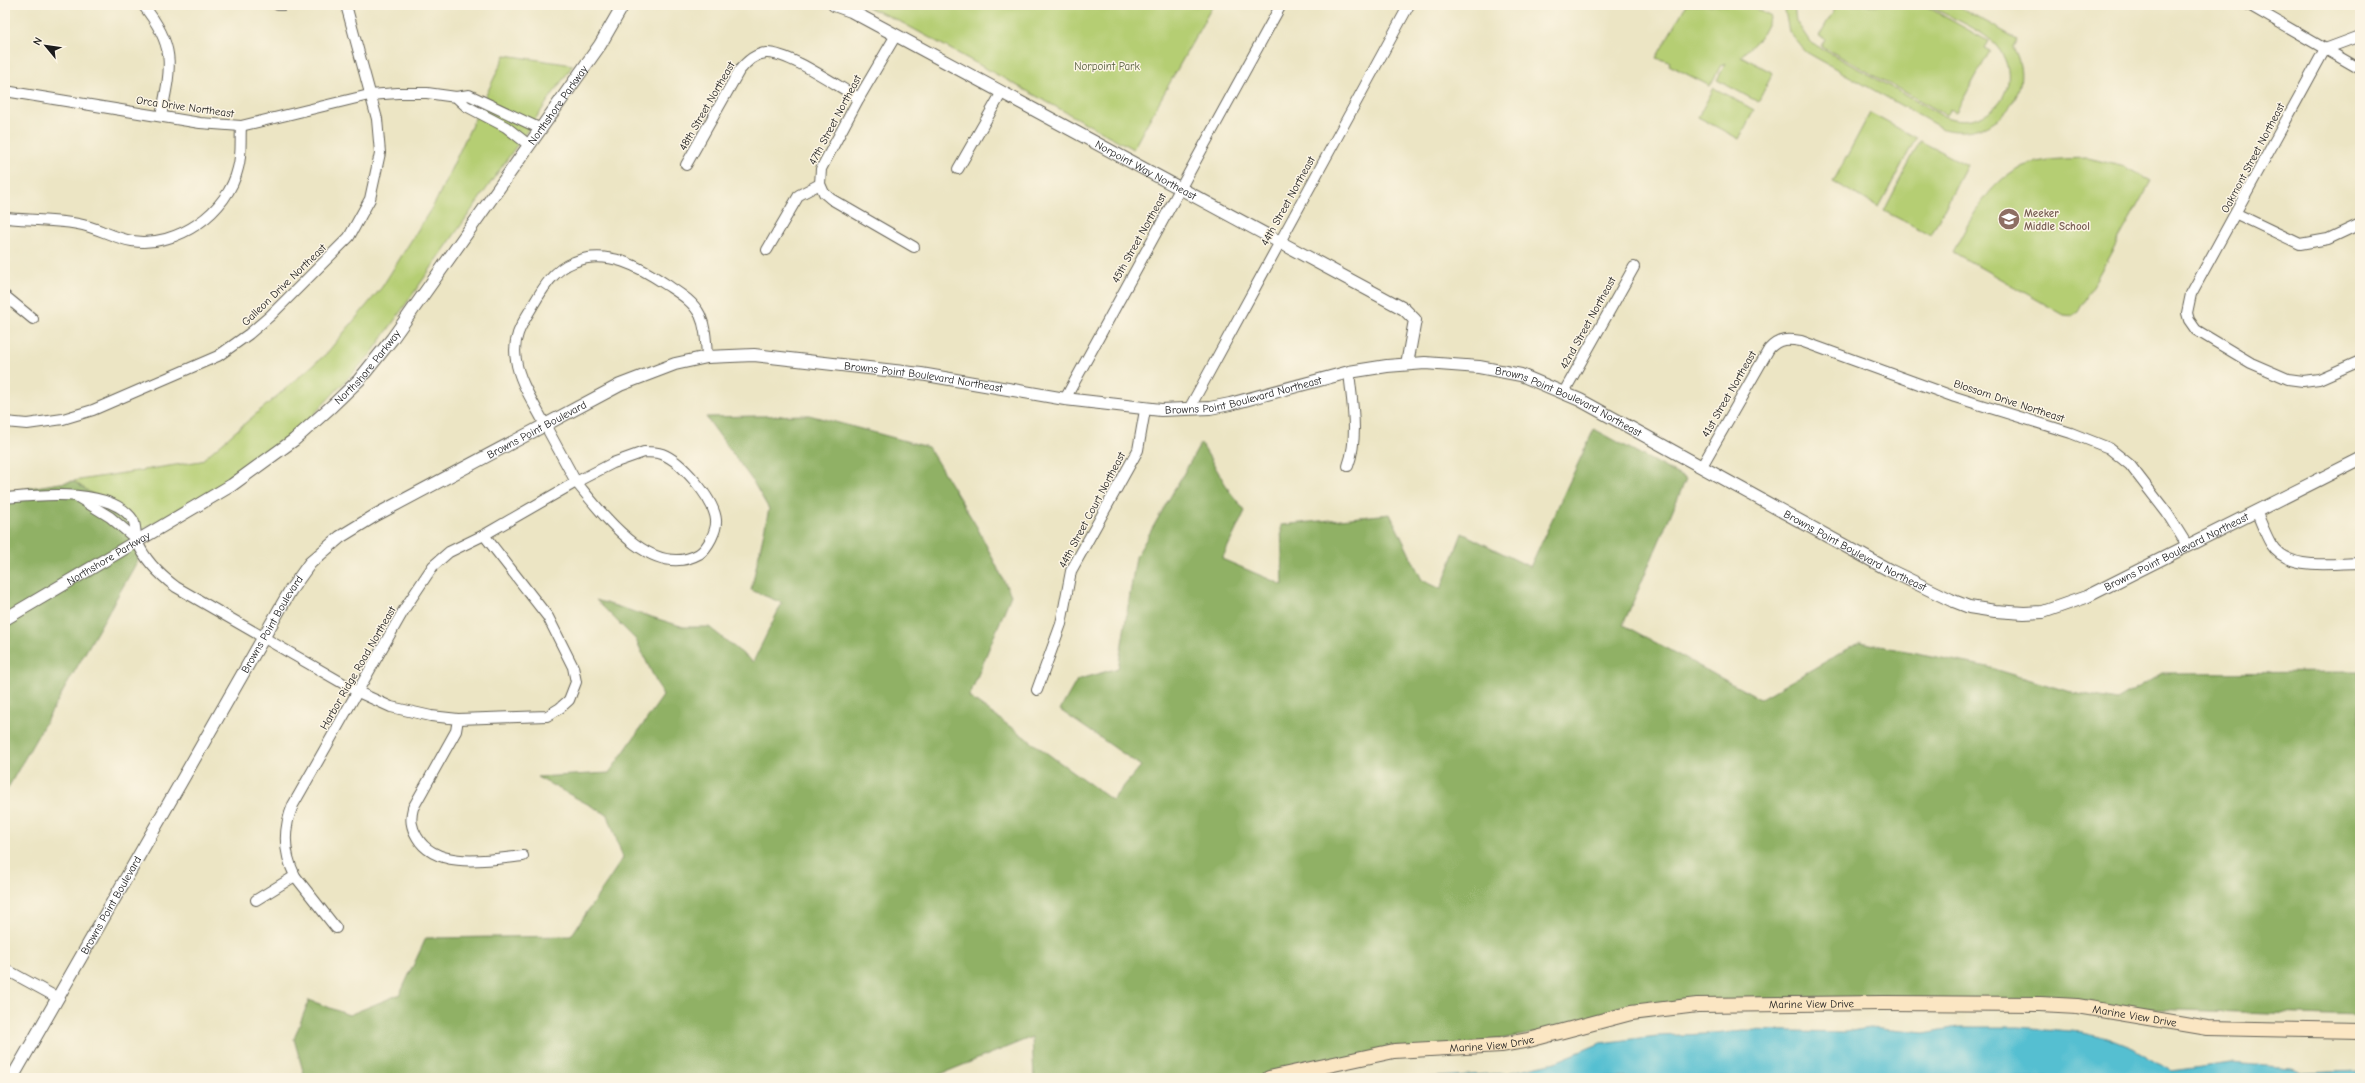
<svg xmlns="http://www.w3.org/2000/svg" width="2365" height="1083" viewBox="0 0 2365 1083" font-family="'Comic Neue',sans-serif">
<style>
.green{fill:#b5ce73;stroke:#687548}
.forest{fill:#90b165;stroke:#566640}
.water{fill:#55bfd1;stroke:#386e76}
.lines{fill:none;stroke-linecap:round;stroke-linejoin:round}
.minor-casing{stroke:#656257;stroke-width:12}
.tertiary-casing{stroke:#656257;stroke-width:14}
.secondary-casing{stroke:#656257;stroke-width:16}
.minor{stroke:#fff;stroke-width:10}
.tertiary{stroke:#fff;stroke-width:12}
.secondary{stroke:#fbe6c3;stroke-width:14}
.labels{text-anchor:middle;dominant-baseline:central;stroke-width:3;stroke-linejoin:round;paint-order:stroke}
.park-label{font-size:11px;fill:#525a3a;stroke:#fcf5e5}
.street-label{font-size:11px;fill:#1c1c1c;stroke:#fcf5e5}
.education-label{font-size:11px;font-weight:bold;fill:#785e54;stroke:#fcf5e5;text-anchor:start}
</style>
<rect width="100%" height="100%" fill="#fcf5e5"/>
<filter id="ink" filterUnits="userSpaceOnUse"><feTurbulence type="fractalNoise" baseFrequency=".025" numOctaves="2"/><feDisplacementMap in="SourceGraphic" scale="8" xChannelSelector="R" yChannelSelector="G"/><feConvolveMatrix kernelMatrix="1 2 1 2 8 2 1 2 1" color-interpolation-filters="sRGB"/></filter>
<filter id="wash" filterUnits="userSpaceOnUse"><feTurbulence type="fractalNoise" baseFrequency=".012" numOctaves="4" result="noise"/><feDisplacementMap in="SourceGraphic" scale="16" xChannelSelector="R" yChannelSelector="G"/><feGaussianBlur stdDeviation="0.9" result="paint"/><feColorMatrix in="noise" values="0 0 0 0 0 0 0 0 0 0 0 0 0 0 0 0 0 1.4 0 .05"/><feComposite in="paint" operator="in"/></filter>
<g filter="url(#wash)">
<rect width="100%" height="100%" fill="#ece5c4"/>
<g class="green">
<path d="M863,5H1213L1133,149L899,21Z"/>
<path d="M1686,5H1750L1771,17L1760,38L1741,56L1773,73L1758,102L1717,80L1726,63L1721,65L1710,86L1669,65L1670,62L1656,58Z"/>
<path d="M1784,5H1794L1796,21L1810,42L1941,115C1985,135 2029,88 1998,48C1985,30 1947,16 1927,5H1956L2017,39L2013,47C2040,95 1992,142 1943,129L1806,52L1789,32Z"/>
<path d="M1837,5H1924L1988,41L1984,48L1990,51L1956,112L1950,109L1946,115L1821,46L1825,39L1819,36Z"/>
<path d="M505,55L573,65L371,354L275,455L144,529L73,481L201,461L326,354L382,287L436,201Z"/>
<path d="M1714,88L1754,110L1739,139L1698,117Z"/>
<path d="M1870,113L1916,138L1879,207L1833,182Z"/>
<path d="M1920,141L1967,165L1931,235L1884,211Z"/>
<path d="M2088,158L2125,167L2151,181L2078,312L2071,316L2064,315L1953,252C1970,221 1987,183 2021,167C2042,158 2066,159 2088,158Z"/>
</g>
<g class="forest">
<path d="M809,415L928,447L977,527L1011,595L969,697L1112,800L1141,766L1060,710L1077,680L1118,668L1136,557L1201,443L1230,492L1245,511L1222,559L1283,585L1281,525L1390,514L1422,580L1441,589L1462,533L1530,567L1594,429L1686,479L1623,625L1760,699L1860,642L1988,667L2067,691L2117,700L2162,673L2360,672V1016L1996,1004L1697,1005L1276,1078H1034L1032,1037L931,1078H305L294,1039L309,1000L349,1015L400,994L426,938L571,936L623,858L608,815L537,777L609,773L663,696L636,640L596,600L684,627H709L753,662L782,603L751,590L769,509L752,480L706,417Z"/>
<path d="M73,481L144,529L137,562L5,793V492Z"/>
</g>
<path class="water" d="M1958,1027H2019L2082,1032L2108,1038L2133,1048L2171,1071L2231,1063L2292,1068L2305,1073L2360,1071V1078H1417L1507,1073L1555,1062L1601,1043L1657,1036L1704,1034L1743,1030L1846,1032L1870,1028L1924,1033Z"/>
</g>
<g filter="url(#ink)">
<g class="lines">
<g class="minor-casing">
<g id="minor">
<path d="M143,5C177,47 171,67 161,116"/>
<path d="M278,5H283"/>
<path d="M2249,5L2360,69"/>
<path d="M896,35L859,98L821,169L820,184L824,193L831,199L914,247"/>
<path d="M2360,36L2325,49L2191,294L2187,313L2189,320L2196,330L2251,363L2288,379L2303,381L2319,379L2360,361"/>
<path d="M5,91L200,123L241,126L369,95L398,93H427L456,97L469,95L541,129"/>
<path d="M456,97L466,106L506,127L529,145"/>
<path d="M686,165L739,71C746,62 754,54 766,53C789,52 837,86 859,98"/>
<path d="M958,169L1002,92"/>
<path d="M2237,214L2300,244L2328,239L2360,224"/>
<path d="M5,218C29,220 54,220 78,224C97,227 113,238 132,241C177,248 228,212 238,168C242,155 240,140 241,126"/>
<path d="M767,250L799,195L820,184"/>
<path d="M5,296L33,319"/>
<path d="M1564,392L1634,267"/>
<path d="M1065,399L1281,5"/>
<path d="M1189,409L1409,5"/>
<path d="M5,422L27,424L63,419L93,410L218,356L249,334L270,316L349,237L370,199L380,153L377,119L346,5"/>
<path d="M644,452C650,452 656,452 662,454C681,461 714,499 716,520C717,530 708,548 699,554C651,581 602,513 576,482L613,463Z"/>
<path d="M1348,466C1359,436 1352,403 1349,372"/>
<path d="M1702,466L1769,349C1779,338 1788,339 1801,341L1955,397L2071,433L2109,448L2130,465L2167,513L2187,545"/>
<path d="M76,496L110,517L137,540"/>
<path d="M5,498C39,495 111,487 133,520C136,525 135,534 137,541C144,559 160,575 176,587L358,692L391,707L431,716L458,719L547,716L560,708L569,700L576,682L573,667L548,617L484,535"/>
<path d="M2256,511C2261,522 2265,534 2271,544C2288,572 2333,563 2360,563"/>
<path d="M1037,690L1061,624L1071,571L1138,450L1145,410"/>
<path d="M458,719L456,731L413,808C410,819 411,827 417,837C436,871 492,859 523,856"/>
<path d="M256,900L295,876"/>
<path d="M336,928L295,876C283,852 283,829 293,805L405,608L433,566L449,552L484,535L576,482C565,462 554,441 543,421C533,402 519,381 516,360C512,339 521,325 532,307C543,288 553,270 574,262C607,248 640,267 667,285C679,293 693,301 700,315C706,328 706,342 707,357"/>
<path d="M5,969L58,998"/>
</g>
</g>
<g class="tertiary-casing">
<g id="tertiary">
<path id="s1" d="M834,5L851,11L1404,309L1415,320L1407,364"/>
<path id="s2" d="M5,619L232,485L294,440L332,406L359,380L392,339L600,45L623,5"/>
<path id="s3" d="M12,1078L290,591L310,563L340,537L376,515L620,385L675,364L707,357L754,355L921,374L1065,399L1161,410L1210,408L1230,404L1349,372L1387,366L1425,363L1479,367L1521,375L1580,400L1889,570L1951,600L1969,607L1995,611L2024,613L2043,612L2086,597L2360,459"/>
</g>
</g>
<g class="secondary-casing">
<g id="secondary">
<path id="s4" d="M1269,1078L1394,1051L1501,1045L1529,1040L1631,1013L1697,1005L1883,1003L2040,1004L2077,1006L2208,1028L2360,1031"/>
</g>
</g>
<use href="#minor" class="minor"/>
<use href="#tertiary" class="tertiary"/>
<use href="#secondary" class="secondary"/>
</g>
</g>
<defs>
<g id="school-disc" transform="scale(1.15)"><circle r="9.5" fill="#8d6e63" stroke="#fcf5e5"/><path d="M0-5L7-2L0 1L-7-2ZM-4 1L0 2.5L4 1V4Q0 6-4 4Z" fill="#fff"/></g>
</defs>
<g fill-rule="evenodd">
<use href="#school-disc" x="2009" y="219"/>
</g>
<g class="labels">
<g class="park-label">
<text x="1107" y="66">Norpoint Park</text>
</g>
<g class="street-label">
<text stroke="none"><textPath href="#s2" startOffset="768">Northshore Parkway</textPath></text>
<text transform="translate(707 106) rotate(-60)">48th Street Northeast</text>
<text transform="translate(185 107) rotate(8)">Orca Drive Northeast</text>
<text transform="translate(835 120) rotate(-62)">47th Street Northeast</text>
<text transform="translate(2253 158) rotate(-62)">Oakmont Street Northeast</text>
<text stroke="none"><textPath href="#s1" startOffset="353">Norpoint Way Northeast</textPath></text>
<text transform="translate(1288 201) rotate(-61)">44th Street Northeast</text>
<text transform="translate(1139 238) rotate(-61)">45th Street Northeast</text>
<text transform="translate(284 285) rotate(-44)">Galleon Drive Northeast</text>
<text transform="translate(1588 323) rotate(-61)">42nd Street Northeast</text>
<text stroke="none"><textPath href="#s2" startOffset="444">Northshore Parkway</textPath></text>
<text stroke="none"><textPath href="#s3" startOffset="1263">Browns Point Boulevard Northeast</textPath></text>
<text transform="translate(1729 394) rotate(-60)">41st Street Northeast</text>
<text stroke="none"><textPath href="#s3" startOffset="1587">Browns Point Boulevard Northeast</textPath></text>
<text transform="translate(2009 401) rotate(18)">Blossom Drive Northeast</text>
<text stroke="none"><textPath href="#s3" startOffset="1923">Browns Point Boulevard Northeast</textPath></text>
<text stroke="none"><textPath href="#s3" startOffset="859">Browns Point Boulevard</textPath></text>
<text transform="translate(1092 510) rotate(-62)">44th Street Court Northeast</text>
<text stroke="none"><textPath href="#s3" startOffset="2247">Browns Point Boulevard Northeast</textPath></text>
<text stroke="none"><textPath href="#s3" startOffset="2595">Browns Point Boulevard Northeast</textPath></text>
<text stroke="none"><textPath href="#s2" startOffset="120">Northshore Parkway</textPath></text>
<text stroke="none"><textPath href="#s3" startOffset="523">Browns Point Boulevard</textPath></text>
<text transform="translate(358 668) rotate(-60)">Harbor Ridge Road Northeast</text>
<text stroke="none"><textPath href="#s3" startOffset="199">Browns Point Boulevard</textPath></text>
<text stroke="none"><textPath href="#s4" startOffset="550">Marine View Drive</textPath></text>
<text stroke="none"><textPath href="#s4" startOffset="874">Marine View Drive</textPath></text>
<text stroke="none"><textPath href="#s4" startOffset="226">Marine View Drive</textPath></text>
</g>
<g class="education-label">
<text x="2024" y="213">Meeker<tspan x="2024" dy="13">Middle School</tspan></text>
</g>
</g>
<rect width="2365" height="1083" fill="none" stroke="#fcf5e5" stroke-width="20"/>
<g transform="translate(46 46) rotate(299)" stroke="#fcf5e5" stroke-width="3" paint-order="stroke">
<path d="M0-3L7 15L0 10L-7 15Z" fill="#1c1c1c"/>
<text y="-6" font-size="11" font-weight="bold" text-anchor="middle" fill="#1c1c1c">N</text>
</g>
</svg>
